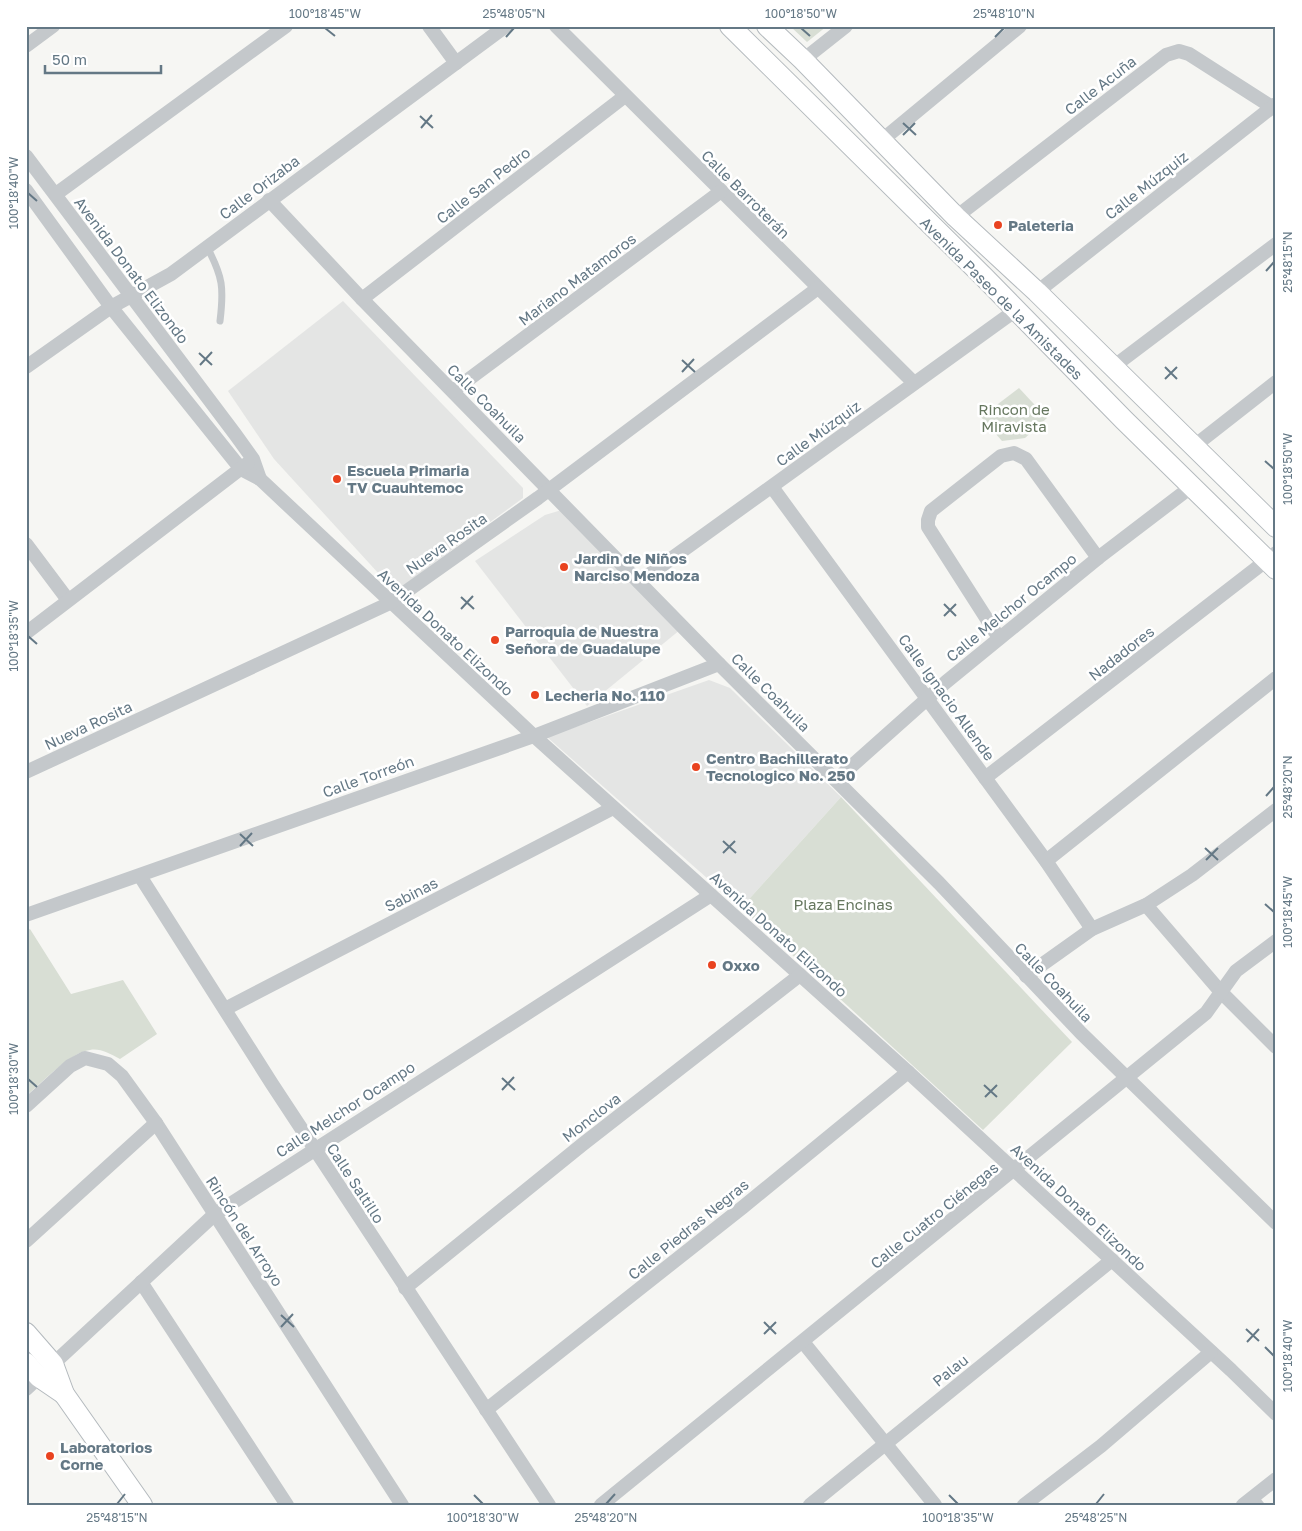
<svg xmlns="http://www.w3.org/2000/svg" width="1302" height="1531" viewBox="0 0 1302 1531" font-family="'Golos Text',sans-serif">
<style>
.built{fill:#e4e5e4}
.green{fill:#d8ded4}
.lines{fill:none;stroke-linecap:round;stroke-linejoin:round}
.secondary-casing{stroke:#b4babe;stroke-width:22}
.lane{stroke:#c4c8cb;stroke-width:7}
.street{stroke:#c4c8cb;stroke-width:14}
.secondary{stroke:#fff;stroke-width:20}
.ticks{fill:none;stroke:#647885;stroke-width:2}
.poi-dot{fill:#e94320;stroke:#fff;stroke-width:2}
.labels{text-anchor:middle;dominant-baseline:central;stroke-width:5;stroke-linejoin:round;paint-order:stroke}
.street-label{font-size:15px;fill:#647885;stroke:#fff}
.poi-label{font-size:15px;font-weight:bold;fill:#647885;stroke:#fff;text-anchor:start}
.park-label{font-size:15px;fill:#66775f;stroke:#fff}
.neatline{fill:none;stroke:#647885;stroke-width:2}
.ticks-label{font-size:12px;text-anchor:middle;fill:#647885}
</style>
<rect width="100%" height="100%" fill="#f6f6f3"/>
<g class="built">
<path d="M343,301L523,488V498L400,588L390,586L274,459L228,391Z"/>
<path d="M565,509L686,625L587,706L475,561L545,515Z"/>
<path d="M709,680L730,688L841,797L741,908L547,737Z"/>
</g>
<g class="green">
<path d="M790,26H827L807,42Z"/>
<path d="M1019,388L1047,418L1025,438L1002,441L981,417Z"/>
<path d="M841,797L1072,1042L983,1130L741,908Z"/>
<path d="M30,929L71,994L123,980L157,1034L120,1059C110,1054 100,1048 90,1050C70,1052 42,1083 26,1096V931Z"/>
</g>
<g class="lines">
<g class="secondary-casing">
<g id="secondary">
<path d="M730,26L985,278L1124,420L1276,569"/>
<path d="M767,26L803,60L956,217L1037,292L1276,527"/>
<path d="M26,1333L53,1364L64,1394L142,1505"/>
<path d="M26,1363L39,1377L64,1394"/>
</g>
</g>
<g class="lane">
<path d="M207,247C223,277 224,288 220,321"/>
<path d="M1254,1496L1261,1505"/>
</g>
<g class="street">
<path d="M429,26L456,63"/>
<path d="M556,26L914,383"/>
<path d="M26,46L53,26"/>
<path d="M803,60L846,26"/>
<path d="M881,141L1020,26"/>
<path d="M26,156L235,434L253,459L260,479"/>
<path d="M26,190L111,307L241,469L260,479L534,736L908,1072L1231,1370L1276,1414"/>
<path d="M56,194L286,26"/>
<path d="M269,200L362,299L719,664L939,883L1081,1033L1276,1223"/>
<path d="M956,217L1166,55L1179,51L1189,54L1272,107"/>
<path d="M1037,292L1276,104"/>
<path d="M362,299L625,96"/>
<path d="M26,367L111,307L171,274L506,26"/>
<path d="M1113,367L1276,244"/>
<path d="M453,391L720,192"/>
<path d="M1193,447L1276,382"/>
<path d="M772,487L1046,861L1092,929"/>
<path d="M26,544L68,600"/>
<path d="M639,582L1016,310"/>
<path d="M26,633L248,463"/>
<path d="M999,638L928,527V520L931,511L1001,456L1014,453L1026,459L1098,558"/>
<path d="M26,772L390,603L538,498L818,288"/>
<path d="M985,778L1276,553"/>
<path d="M836,780L946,682L1098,558L1191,487"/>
<path d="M1046,861L1276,678"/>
<path d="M140,876L272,1084L549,1505"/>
<path d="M1146,905L1220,991L1276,1047"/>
<path d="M26,915L534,736L719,664"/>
<path d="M1026,976L1092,929L1146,905L1192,875L1276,810"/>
<path d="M225,1009L613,808"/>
<path d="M26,1106L70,1066L85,1058L108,1064L122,1076L156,1123L402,1505"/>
<path d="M26,1241L156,1123"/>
<path d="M141,1282L287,1505"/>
<path d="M405,1288L583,1144L800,975"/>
<path d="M803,1342L935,1505"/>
<path d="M26,1389L215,1214L711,895"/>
<path d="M486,1410L743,1207L908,1072"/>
<path d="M601,1505L1206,1013L1236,971L1276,941"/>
<path d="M810,1505L1112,1260"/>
<path d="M1024,1505L1101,1446L1211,1352"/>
<path d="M1243,1505L1276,1479"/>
</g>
<use href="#secondary" class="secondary"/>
</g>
<path class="ticks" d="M325,28L335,36M801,28L810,36M506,37L514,28M995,37L1004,28M420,116L433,128M903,123L916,135M421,128L432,115M903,135L915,123M28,193L37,201M1266,271L1274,262M199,353L212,365M682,360L695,372M200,365L212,352M1165,367L1177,379M682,372L694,359M1165,379L1177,367M1265,461L1274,469M461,597L474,609M944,604L956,616M461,609L473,596M944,616L956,604M28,636L37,644M1266,796L1274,787M240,834L253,846M723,841L736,853M240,846L252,833M1205,848L1218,860M723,853L735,841M1206,860L1218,848M1265,904L1274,912M502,1078L515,1090M28,1079L37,1087M984,1085L997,1097M502,1090L514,1077M985,1097L997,1085M281,1315L294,1327M764,1322L776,1334M281,1327L293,1314M1246,1329L1259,1341M764,1334L776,1322M1247,1342L1259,1329M1265,1347L1274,1356M474,1495L483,1504M949,1495L958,1504M117,1504L125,1494M606,1504L615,1494M1096,1504L1104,1494"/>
<g class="poi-dot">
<circle cx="998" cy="225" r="5"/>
<circle cx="337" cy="479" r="5"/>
<circle cx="564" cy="567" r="5"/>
<circle cx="495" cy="640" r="5"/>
<circle cx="535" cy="695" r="5"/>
<circle cx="696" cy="767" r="5"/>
<circle cx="712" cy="965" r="5"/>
<circle cx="50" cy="1456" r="5"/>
</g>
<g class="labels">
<g class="street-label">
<text transform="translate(1100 85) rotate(-38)">Calle Acuña</text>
<text transform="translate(483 185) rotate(-38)">Calle San Pedro</text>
<text transform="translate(1146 185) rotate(-38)">Calle Múzquiz</text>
<text transform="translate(259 187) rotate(-37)">Calle Orizaba</text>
<text transform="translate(746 194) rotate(45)">Calle Barroterán</text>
<text transform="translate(132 270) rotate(53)">Avenida Donato Elizondo</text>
<text transform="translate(577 279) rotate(-37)">Mariano Matamoros</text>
<text transform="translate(1002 298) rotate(45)">Avenida Paseo de la Amistades</text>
<text transform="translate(487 403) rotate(45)">Calle Coahuila</text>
<text transform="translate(818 433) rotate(-36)">Calle Múzquiz</text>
<text transform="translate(446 543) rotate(-35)">Nueva Rosita</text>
<text transform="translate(1011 607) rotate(-39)">Calle Melchor Ocampo</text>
<text transform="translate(446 632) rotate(43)">Avenida Donato Elizondo</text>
<text transform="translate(1121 653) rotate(-38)">Nadadores</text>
<text transform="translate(771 692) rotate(45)">Calle Coahuila</text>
<text transform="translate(947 697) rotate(54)">Calle Ignacio Allende</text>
<text transform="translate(88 725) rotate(-25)">Nueva Rosita</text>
<text transform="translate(368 776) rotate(-20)">Calle Torreón</text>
<text transform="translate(411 894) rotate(-27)">Sabinas</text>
<text transform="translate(779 934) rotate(42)">Avenida Donato Elizondo</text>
<text transform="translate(1054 982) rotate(46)">Calle Coahuila</text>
<text transform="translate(345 1109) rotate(-33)">Calle Melchor Ocampo</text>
<text transform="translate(591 1117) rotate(-38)">Monclova</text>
<text transform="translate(356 1183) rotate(57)">Calle Saltillo</text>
<text transform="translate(1079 1207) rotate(43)">Avenida Donato Elizondo</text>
<text transform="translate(934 1215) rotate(-39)">Calle Cuatro Ciénegas</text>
<text transform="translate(688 1229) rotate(-39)">Calle Piedras Negras</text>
<text transform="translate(245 1231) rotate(57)">Rincón del Arroyo</text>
<text transform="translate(950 1370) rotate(-39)">Palau</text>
</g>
<g class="poi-label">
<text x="1008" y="225">Paleteria</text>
<text x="347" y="470">Escuela Primaria<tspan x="347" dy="17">TV Cuauhtemoc</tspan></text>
<text x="574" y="558">Jardin de Niños<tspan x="574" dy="17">Narciso Mendoza</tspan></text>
<text x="505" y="631">Parroquia de Nuestra<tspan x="505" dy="17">Señora de Guadalupe</tspan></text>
<text x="545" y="695">Lecheria No. 110</text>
<text x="706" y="758">Centro Bachillerato<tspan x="706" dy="17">Tecnologico No. 250</tspan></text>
<text x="722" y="965">Oxxo</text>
<text x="60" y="1447">Laboratorios<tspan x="60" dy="17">Corne</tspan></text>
</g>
<g class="park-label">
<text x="1014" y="409">Rincon de<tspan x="1014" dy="17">Miravista</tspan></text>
<text x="843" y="904">Plaza Encinas</text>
</g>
</g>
<rect width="1302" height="1531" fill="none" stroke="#ffffff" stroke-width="55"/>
<path d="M45 65v8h116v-8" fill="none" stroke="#647885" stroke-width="2.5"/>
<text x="52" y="65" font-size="15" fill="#647885" stroke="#ffffff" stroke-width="4" paint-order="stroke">50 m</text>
<rect x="28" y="28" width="1246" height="1476" class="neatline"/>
<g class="ticks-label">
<text x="325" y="18">100°18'45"W</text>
<text x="514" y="18">25°48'05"N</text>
<text x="801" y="18">100°18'50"W</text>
<text x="1004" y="18">25°48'10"N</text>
<text transform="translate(14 193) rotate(-90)" y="4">100°18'40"W</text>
<text transform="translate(1288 262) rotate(-90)" y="4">25°48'15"N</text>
<text transform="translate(1288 469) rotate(-90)" y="4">100°18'50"W</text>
<text transform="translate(14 636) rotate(-90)" y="4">100°18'35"W</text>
<text transform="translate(1288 787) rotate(-90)" y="4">25°48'20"N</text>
<text transform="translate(1288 912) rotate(-90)" y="4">100°18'45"W</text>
<text transform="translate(14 1079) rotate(-90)" y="4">100°18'30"W</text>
<text transform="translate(1288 1356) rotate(-90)" y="4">100°18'40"W</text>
<text x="117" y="1522">25°48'15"N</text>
<text x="483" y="1522">100°18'30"W</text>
<text x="606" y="1522">25°48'20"N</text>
<text x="958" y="1522">100°18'35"W</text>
<text x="1096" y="1522">25°48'25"N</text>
</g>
</svg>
